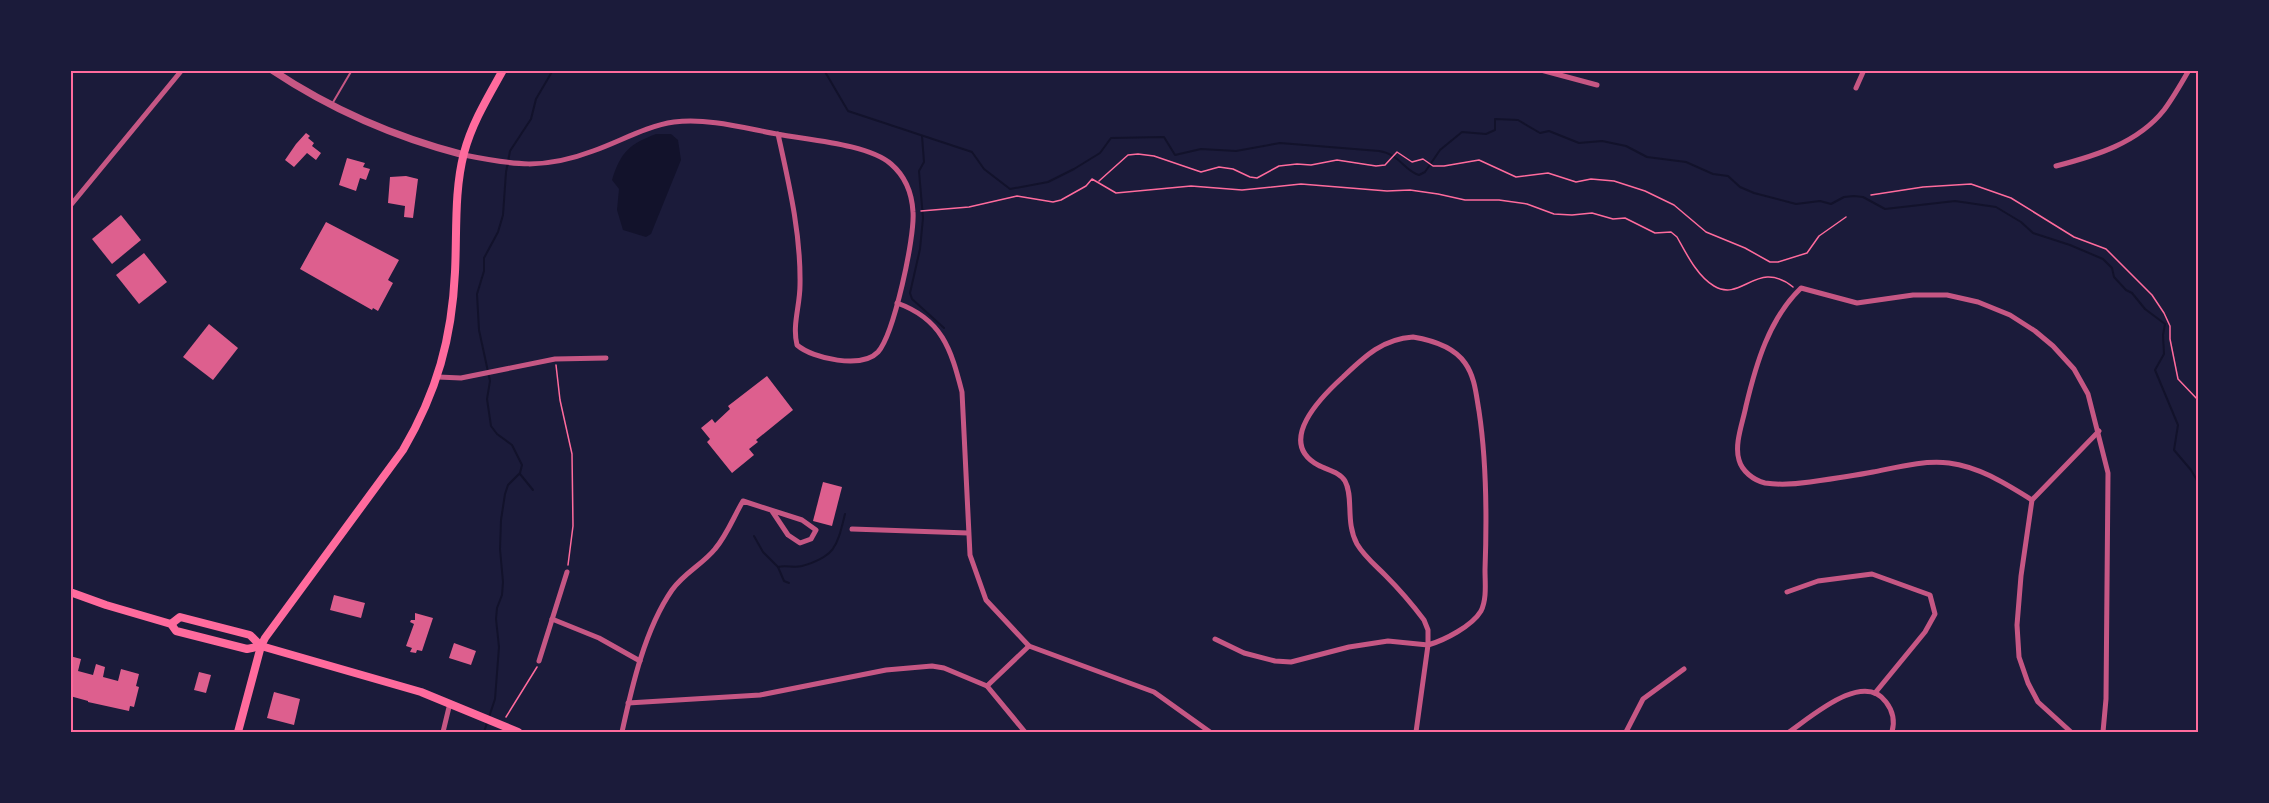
<svg xmlns="http://www.w3.org/2000/svg" width="2269" height="803" viewBox="0 0 2269 803" font-family="'PT Sans',sans-serif">
<style>
.water{fill:#12122b}
.lines{fill:none;stroke-linecap:round;stroke-linejoin:round}
.stream{stroke:#12122b;stroke-width:2}
.building{fill:#dd5f8e}
.path{stroke:#ff6b9d;stroke-width:1.5}
.service{stroke:#c65784;stroke-width:2}
.minor{stroke:#c65784;stroke-width:5}
.tertiary{stroke:#c65784;stroke-width:7}
.secondary{stroke:#ff6b9d;stroke-width:8}
.neatline{fill:none;stroke:#ff6b9d;stroke-width:2}
</style>
<rect width="100%" height="100%" fill="#1b1b3a"/>
<path class="water" d="M656,134H671L678,140L681,160L651,234L646,237L623,230L617,210L619,189L612,180C621,151 630,144 656,134Z"/>
<g class="lines">
<g class="stream">
<path d="M824,70L848,111L972,152L984,169L1010,189L1048,182L1074,169L1100,153L1111,138L1164,137L1175,155L1201,149L1236,151L1280,143L1379,151C1400,154 1404,171 1419,175L1425,172L1440,150L1462,132L1486,134L1495,130V119L1518,120L1540,133L1549,131L1579,143L1602,141L1626,146L1647,157L1686,162L1713,174L1728,176L1740,187L1754,193L1796,204L1820,201L1831,204L1844,197L1854,196L1863,197L1885,209L1955,201L1996,207L2021,222L2033,233L2070,245L2103,259L2112,268L2114,277L2126,290L2132,293L2145,309L2165,324L2163,335L2164,354L2155,370L2178,425L2174,450L2191,470L2198,482"/>
<path d="M922,136L924,162L919,171L923,218L920,249L910,293L912,299L944,328"/>
<path d="M520,474L533,490"/>
<path d="M754,536L763,552L778,567C786,565 794,568 802,566C836,556 837,546 845,514"/>
<path d="M778,567L784,581L789,583"/>
<path d="M484,732L495,699L499,647L496,619L497,608L502,595L503,582L500,549L501,520L505,494L508,485L520,473L522,465L512,445L497,434L491,426L487,399L490,381L479,330L477,294L484,271V258L498,232L503,215L506,172L510,151L531,119L536,99L553,70"/>
</g>
</g>
<g class="building">
<path d="M306,133L310,136L308,138L314,143L312,146L321,153L316,160L307,153L294,167L285,160L296,144Z"/>
<path d="M347,158L365,163L363,167L370,169L366,180L360,178L356,191L339,185Z"/>
<path d="M406,176L418,179L413,218L404,217L405,206L388,203L390,177Z"/>
<path d="M121,215L141,240L112,264L92,239Z"/>
<path d="M326,222L399,260L388,280L393,283L378,311L373,308L372,310L300,269Z"/>
<path d="M144,253L167,282L139,304L116,275Z"/>
<path d="M209,324L238,348L213,380L183,357Z"/>
<path d="M767,376L793,410L756,440L758,442L749,449L754,455L732,473L707,442L710,439L701,428L712,419L715,423L730,409L728,406Z"/>
<path d="M823,482L842,487L832,526L813,521Z"/>
<path d="M334,595L365,603L361,618L330,610Z"/>
<path d="M415,613L433,618L422,651L417,650L416,653L410,652L412,648L406,646L414,624L410,622L411,620H415Z"/>
<path d="M454,643L476,651L471,665L449,658Z"/>
<path d="M70,656L81,659L78,671L93,675L96,664L105,667L103,677L118,681L121,669L139,674L136,686L139,687L134,707L130,706L129,711L88,702V701L70,696Z"/>
<path d="M199,672L211,675L206,693L194,690Z"/>
<path d="M274,692L300,699L294,725L267,718Z"/>
</g>
<g class="lines">
<g class="path">
<path d="M1099,181L1128,155L1138,154L1154,156L1201,172L1219,167L1233,169L1250,177L1257,178L1279,166L1297,164L1311,165L1337,160L1376,166L1385,165L1397,152L1412,162L1423,159L1433,166H1444L1479,160L1516,177L1548,173L1576,182L1591,179L1614,181L1645,191L1674,205L1706,232L1745,248L1770,262H1778L1807,253L1819,236L1846,217"/>
<path d="M1871,195L1923,187L1971,184L2011,198L2074,237L2106,249L2152,295L2164,313L2170,326V339L2178,379L2198,400"/>
<path d="M921,211L969,207L1017,196L1053,202L1061,200L1086,186L1092,179L1116,193L1191,186L1242,190L1301,184L1387,191L1410,190L1438,194L1465,200H1499L1527,204L1554,214L1572,215L1592,213L1613,219L1625,218L1655,233L1671,232L1677,237C1686,253 1697,276 1714,286C1742,303 1757,258 1793,287"/>
<path d="M556,365L560,400L572,454L573,526L568,565"/>
<path d="M506,717L537,667"/>
</g>
<path class="service" d="M332,104L352,70"/>
<g class="minor">
<path d="M1541,70L1597,85"/>
<path d="M1856,88L1864,70"/>
<path d="M464,155C514,165 543,170 593,151C619,142 646,126 674,122C709,118 744,128 777,134C808,140 868,144 891,164C905,176 912,194 913,212C915,237 894,334 878,352C862,369 813,359 797,345C792,325 800,306 800,285C801,234 789,184 778,134"/>
<path d="M2056,166C2095,156 2138,143 2164,110C2173,98 2181,84 2189,70"/>
<path d="M70,206L182,70"/>
<path d="M897,303C942,319 951,349 962,392L970,555L986,600L1029,646L1154,692L1210,732"/>
<path d="M1413,337C1431,340 1454,347 1465,363C1475,377 1476,394 1479,411C1487,464 1487,516 1485,570C1485,583 1487,599 1481,611C1472,626 1445,640 1428,645V630L1424,620C1412,604 1399,589 1385,575C1375,565 1364,556 1357,544C1345,522 1354,497 1345,481C1340,472 1327,470 1318,465C1276,442 1321,397 1343,377C1364,357 1382,339 1413,337Z"/>
<path d="M438,377L461,378L555,359L606,358"/>
<path d="M2032,500C2006,484 1980,467 1949,463C1924,460 1898,467 1873,472C1852,476 1831,479 1810,482C1796,484 1779,485 1765,483C1753,480 1742,471 1739,460C1734,444 1743,422 1746,406C1756,364 1769,319 1801,288L1857,303L1913,295H1947L1978,302L2010,315L2035,331L2053,346L2074,369L2088,394L2108,473L2106,699L2103,732"/>
<path d="M852,529L968,533"/>
<path d="M1787,592L1818,581L1872,574L1930,595L1935,614L1925,632L1875,693"/>
<path d="M552,619L599,638L640,661"/>
<path d="M1215,639L1244,653L1275,661L1291,662L1349,647L1388,641L1428,645L1416,732"/>
<path d="M539,661L567,572"/>
<path d="M987,686L1029,646"/>
<path d="M628,703L760,695L886,670L932,666L944,668L987,686L1025,732"/>
<path d="M443,732L450,703"/>
<path d="M622,732C632,686 645,629 672,590C684,573 703,564 715,549C727,535 734,516 743,501L802,520L816,530L811,539L800,543L788,535L772,511"/>
<path d="M1626,732L1643,699L1684,669"/>
<path d="M1789,732C1810,718 1863,670 1886,702C1893,711 1895,721 1892,732"/>
<path d="M2071,732L2038,702L2028,683L2019,657L2017,625L2021,576L2032,500L2099,431"/>
</g>
<path class="tertiary" d="M272,70C332,110 394,137 464,155"/>
<g class="secondary">
<path d="M70,592L106,605L171,624L176,631L247,649L261,646"/>
<path d="M171,624L180,617L250,635L261,646L421,692L518,732"/>
<path d="M238,732L261,646L265,638L403,450C437,392 452,338 455,272C457,233 454,191 464,153C472,123 488,97 503,70"/>
</g>
</g>
<rect width="2269" height="803" fill="none" stroke="#1b1b3a" stroke-width="144"/>
<rect x="72" y="72" width="2125" height="659" class="neatline"/>
</svg>
